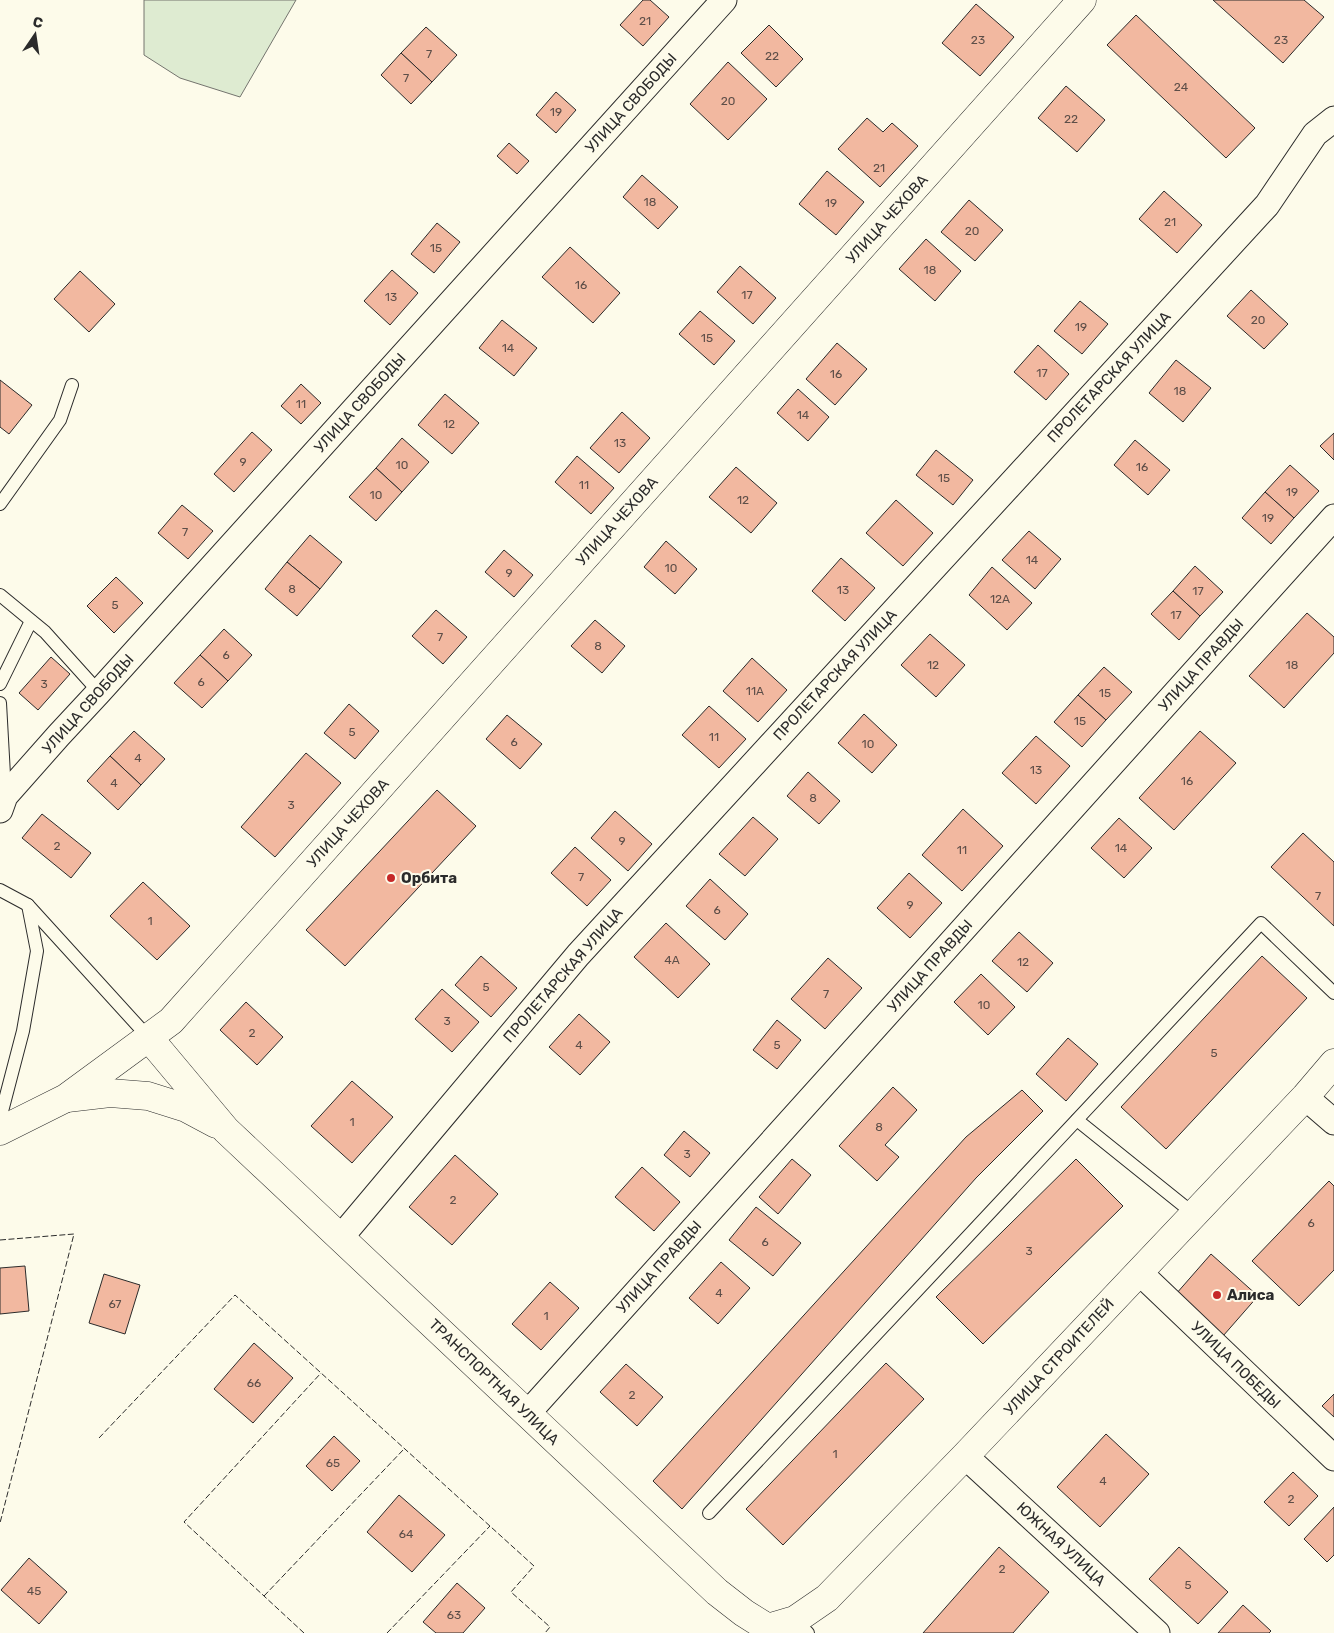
<svg xmlns="http://www.w3.org/2000/svg" width="1334" height="1633" viewBox="0 0 1334 1633" font-family="Rubik,sans-serif">
<style>
.green{fill:#deebd1;stroke:#74746e}
.building{fill:#f2b8a0;stroke:#2b2b2b}
.lines{fill:none;stroke-linecap:round;stroke-linejoin:round}
.lane-casing{stroke:#2b2b2b;stroke-width:14}
.street-casing{stroke:#2b2b2b;stroke-width:27}
.secondary-casing{stroke:#2b2b2b;stroke-width:29}
.lane{stroke:#fdfbea;stroke-width:12}
.street{stroke:#fdfbea;stroke-width:25}
.secondary{stroke:#fdfbea;stroke-width:28}
.fence{stroke:#2b2b2b;stroke-width:1;stroke-dasharray:6 2.5;stroke-linecap:butt}
.poi-dot{fill:#c62828;stroke:#fdfbea;stroke-width:2}
.labels{text-anchor:middle;dominant-baseline:central;stroke-width:4;stroke-linejoin:round;paint-order:stroke}
.number-label{font-size:12px;fill:#5d4e48}
.street-label{font-size:15px;fill:#2b2b2b;stroke:#fdfbea}
.poi-label{font-size:15px;font-weight:bold;fill:#2b2b2b;stroke:#fdfbea;text-anchor:start}
</style>
<rect width="100%" height="100%" fill="#fdfbea"/>
<path class="green" d="M144,0H296L240,97L180,78L144,55Z"/>
<g class="building">
<path d="M643,0H650L669,17L643,46L620,25Z"/>
<path d="M1213,0H1304L1324,17L1283,63Z"/>
<path d="M976,4L1014,37L980,76L942,43Z"/>
<path d="M1136,15L1255,128L1226,158L1107,45Z"/>
<path d="M769,25L803,59L776,87L741,53Z"/>
<path d="M426,27L457,55L432,82L401,53Z"/>
<path d="M401,53L432,82L411,104L381,75Z"/>
<path d="M728,62L767,99L728,140L690,104Z"/>
<path d="M1066,86L1105,120L1077,152L1038,118Z"/>
<path d="M556,92L576,110L556,133L536,115Z"/>
<path d="M867,118L883,132L892,123L918,146L880,187L838,149Z"/>
<path d="M509,143L529,161L517,174L497,156Z"/>
<path d="M827,171L864,202L836,235L799,204Z"/>
<path d="M642,175L678,207L658,229L623,197Z"/>
<path d="M1164,191L1202,225L1177,253L1139,219Z"/>
<path d="M969,200L1003,230L975,261L941,232Z"/>
<path d="M437,223L460,242L434,273L411,254Z"/>
<path d="M926,239L961,271L935,301L899,269Z"/>
<path d="M570,247L620,293L593,323L542,277Z"/>
<path d="M740,266L776,298L753,324L717,292Z"/>
<path d="M392,270L418,293L390,325L364,301Z"/>
<path d="M80,271L115,304L89,332L54,299Z"/>
<path d="M1251,290L1288,324L1264,349L1227,316Z"/>
<path d="M1080,301L1108,324L1082,354L1054,331Z"/>
<path d="M700,311L735,341L714,365L679,334Z"/>
<path d="M502,320L537,348L514,376L479,348Z"/>
<path d="M837,343L867,369L835,405L806,379Z"/>
<path d="M1038,345L1069,374L1046,400L1014,372Z"/>
<path d="M1176,360L1211,388L1183,422L1149,393Z"/>
<path d="M0,380L32,405L9,434L0,427Z"/>
<path d="M301,384L321,403L301,424L281,406Z"/>
<path d="M798,389L829,417L808,441L777,413Z"/>
<path d="M445,394L479,423L452,454L418,425Z"/>
<path d="M622,412L650,438L619,473L590,448Z"/>
<path d="M252,432L272,450L234,492L214,474Z"/>
<path d="M1334,433V460L1320,446Z"/>
<path d="M402,438L429,462L402,492L376,468Z"/>
<path d="M1135,440L1170,470L1148,495L1114,465Z"/>
<path d="M936,450L973,480L953,505L916,475Z"/>
<path d="M577,456L614,488L591,514L555,482Z"/>
<path d="M1290,465L1319,491L1294,518L1265,492Z"/>
<path d="M736,467L777,503L751,533L709,497Z"/>
<path d="M376,468L402,492L376,521L349,497Z"/>
<path d="M1265,492L1294,518L1271,544L1242,518Z"/>
<path d="M896,500L933,533L903,566L866,533Z"/>
<path d="M182,505L213,531L188,559L158,533Z"/>
<path d="M1029,531L1061,559L1035,589L1002,560Z"/>
<path d="M310,535L342,562L320,589L287,562Z"/>
<path d="M666,541L697,569L675,594L644,567Z"/>
<path d="M504,550L533,575L514,597L485,572Z"/>
<path d="M841,558L875,588L845,621L812,591Z"/>
<path d="M287,562L320,589L297,616L265,589Z"/>
<path d="M1195,566L1223,592L1200,616L1173,591Z"/>
<path d="M992,567L1032,603L1007,630L969,595Z"/>
<path d="M116,577L143,603L114,633L87,606Z"/>
<path d="M1173,591L1200,616L1179,640L1151,614Z"/>
<path d="M436,610L467,637L443,664L412,636Z"/>
<path d="M1307,613L1334,637V653L1284,708L1249,676Z"/>
<path d="M595,620L625,646L602,673L571,646Z"/>
<path d="M224,629L252,655L228,681L200,655Z"/>
<path d="M930,634L965,665L936,697L901,665Z"/>
<path d="M200,655L228,681L202,708L174,683Z"/>
<path d="M51,657L70,674L38,710L19,693Z"/>
<path d="M752,658L787,690L758,722L723,691Z"/>
<path d="M1104,667L1132,692L1106,720L1078,695Z"/>
<path d="M1078,695L1106,720L1082,747L1054,722Z"/>
<path d="M349,704L379,731L355,759L324,733Z"/>
<path d="M709,706L746,739L719,768L682,735Z"/>
<path d="M864,714L897,745L872,773L838,743Z"/>
<path d="M507,715L542,744L520,769L486,739Z"/>
<path d="M134,731L165,759L141,785L110,756Z"/>
<path d="M1200,731L1236,763L1174,830L1139,798Z"/>
<path d="M1036,736L1070,766L1036,804L1002,773Z"/>
<path d="M306,753L341,783L275,857L241,827Z"/>
<path d="M110,756L141,785L118,810L87,781Z"/>
<path d="M808,772L840,801L819,824L787,796Z"/>
<path d="M437,790L476,826L345,966L306,930Z"/>
<path d="M963,809L1003,846L962,891L922,855Z"/>
<path d="M615,811L652,844L628,871L591,838Z"/>
<path d="M42,814L91,853L71,878L22,838Z"/>
<path d="M753,817L778,839L745,876L719,854Z"/>
<path d="M1119,818L1152,848L1124,878L1091,848Z"/>
<path d="M1303,833L1334,862V926L1271,867Z"/>
<path d="M575,847L611,880L587,906L551,873Z"/>
<path d="M909,873L942,903L910,938L877,908Z"/>
<path d="M710,879L748,914L725,940L686,906Z"/>
<path d="M143,882L190,926L157,960L110,916Z"/>
<path d="M666,923L710,964L678,998L634,957Z"/>
<path d="M1019,932L1053,963L1027,992L992,961Z"/>
<path d="M481,956L517,988L491,1017L455,985Z"/>
<path d="M1262,956L1307,998L1166,1149L1121,1107Z"/>
<path d="M828,958L862,988L825,1029L791,999Z"/>
<path d="M981,974L1015,1007L988,1035L954,1002Z"/>
<path d="M442,989L479,1022L452,1052L415,1019Z"/>
<path d="M246,1002L283,1037L257,1065L220,1030Z"/>
<path d="M579,1014L610,1042L580,1075L549,1047Z"/>
<path d="M777,1020L801,1040L777,1069L753,1050Z"/>
<path d="M1068,1038L1098,1064L1066,1101L1036,1074Z"/>
<path d="M352,1081L393,1117L352,1163L311,1126Z"/>
<path d="M893,1087L917,1110L885,1145L899,1157L877,1181L839,1146Z"/>
<path d="M1022,1090L1043,1111L976,1178L682,1509L653,1481L966,1137Z"/>
<path d="M684,1131L710,1153L690,1177L664,1155Z"/>
<path d="M455,1155L498,1194L452,1245L409,1207Z"/>
<path d="M792,1159L811,1175L778,1214L759,1197Z"/>
<path d="M1076,1159L1123,1206L983,1344L936,1297Z"/>
<path d="M642,1167L680,1202L654,1231L615,1197Z"/>
<path d="M1329,1181L1334,1186V1270L1299,1306L1252,1261Z"/>
<path d="M756,1207L801,1243L773,1276L729,1240Z"/>
<path d="M1211,1254L1258,1296L1223,1336L1176,1294Z"/>
<path d="M721,1262L750,1288L718,1324L689,1298Z"/>
<path d="M25,1266L29,1311L0,1314V1268Z"/>
<path d="M104,1274L140,1285L125,1334L89,1323Z"/>
<path d="M550,1282L579,1308L541,1350L512,1324Z"/>
<path d="M254,1343L293,1378L253,1423L214,1389Z"/>
<path d="M886,1363L924,1399L783,1545L746,1509Z"/>
<path d="M626,1364L663,1397L637,1426L600,1392Z"/>
<path d="M1334,1394V1417L1322,1406Z"/>
<path d="M1106,1434L1149,1474L1100,1527L1057,1487Z"/>
<path d="M334,1436L360,1461L332,1491L306,1466Z"/>
<path d="M1293,1472L1318,1496L1289,1526L1264,1502Z"/>
<path d="M399,1495L445,1535L412,1572L367,1532Z"/>
<path d="M1334,1507V1555L1327,1562L1304,1539Z"/>
<path d="M999,1547L1049,1592L1013,1633H923Z"/>
<path d="M1179,1547L1228,1592L1198,1624L1149,1579Z"/>
<path d="M29,1558L67,1592L39,1624L1,1590Z"/>
<path d="M457,1583L485,1608L463,1633H436L423,1622Z"/>
<path d="M1243,1605L1271,1631L1269,1633H1218Z"/>
</g>
<g class="lines">
<g class="lane-casing">
<g id="lane">
<path d="M0,504L60,420L72,385"/>
<path d="M0,595L45,632L99,692"/>
<path d="M0,684L31,621"/>
<path d="M0,703L5,793"/>
<path d="M0,890L28,905L149,1038"/>
<path d="M0,1119L23,1031L37,951L28,905"/>
<path d="M1077,1120L1194,1214"/>
<path d="M709,1513L1261,923L1334,993"/>
<path d="M795,1620L808,1633"/>
</g>
</g>
<g class="street-casing">
<g id="street">
<path d="M0,810L5,796L59,735L99,692L724,0"/>
<path d="M1305,1097L1334,1122"/>
<path d="M341,1237L578,955L1267,205L1315,134L1334,119"/>
<path d="M1139,1272L1334,1458"/>
<path d="M527,1414L1334,517"/>
<path d="M965,1456L1157,1633"/>
</g>
</g>
<g class="secondary-casing">
<g id="secondary">
<path d="M149,1038L226,1130L717,1592L744,1613L768,1628L795,1620L827,1598L965,1456L1305,1097L1334,1063"/>
<path d="M67,1098L110,1093L148,1096L186,1108L216,1124"/>
<path d="M0,1131L66,1098L171,1021L1082,0"/>
</g>
</g>
<use href="#lane" class="lane"/>
<use href="#street" class="street"/>
<use href="#secondary" class="secondary"/>
<g class="fence">
<path d="M0,1240L74,1234L0,1523"/>
<path d="M99,1438L235,1295L534,1566L511,1592L550,1627L545,1633"/>
<path d="M264,1596L404,1449"/>
<path d="M304,1633L184,1522L321,1373"/>
<path d="M387,1633L490,1526"/>
</g>
</g>
<g class="poi-dot">
<circle cx="391" cy="878" r="5"/>
<circle cx="1217" cy="1295" r="5"/>
</g>
<g class="labels">
<g class="number-label">
<text x="645" y="21">21</text>
<text x="978" y="40">23</text>
<text x="1281" y="40">23</text>
<text x="429" y="54">7</text>
<text x="772" y="56">22</text>
<text x="406" y="78">7</text>
<text x="1181" y="87">24</text>
<text x="728" y="101">20</text>
<text x="556" y="112">19</text>
<text x="1071" y="119">22</text>
<text x="879" y="168">21</text>
<text x="650" y="202">18</text>
<text x="831" y="203">19</text>
<text x="1170" y="222">21</text>
<text x="972" y="231">20</text>
<text x="436" y="248">15</text>
<text x="930" y="270">18</text>
<text x="581" y="285">16</text>
<text x="747" y="295">17</text>
<text x="391" y="297">13</text>
<text x="1258" y="320">20</text>
<text x="1081" y="327">19</text>
<text x="707" y="338">15</text>
<text x="508" y="348">14</text>
<text x="1042" y="373">17</text>
<text x="836" y="374">16</text>
<text x="1180" y="391">18</text>
<text x="301" y="404">11</text>
<text x="803" y="415">14</text>
<text x="449" y="424">12</text>
<text x="620" y="443">13</text>
<text x="243" y="462">9</text>
<text x="402" y="465">10</text>
<text x="1142" y="467">16</text>
<text x="944" y="478">15</text>
<text x="584" y="485">11</text>
<text x="1292" y="492">19</text>
<text x="376" y="495">10</text>
<text x="743" y="500">12</text>
<text x="1268" y="518">19</text>
<text x="185" y="532">7</text>
<text x="1032" y="560">14</text>
<text x="671" y="568">10</text>
<text x="509" y="573">9</text>
<text x="292" y="589">8</text>
<text x="843" y="590">13</text>
<text x="1198" y="591">17</text>
<text x="1000" y="599">12А</text>
<text x="115" y="605">5</text>
<text x="1176" y="615">17</text>
<text x="440" y="637">7</text>
<text x="598" y="646">8</text>
<text x="226" y="655">6</text>
<text x="933" y="665">12</text>
<text x="1292" y="665">18</text>
<text x="201" y="682">6</text>
<text x="44" y="684">3</text>
<text x="755" y="691">11А</text>
<text x="1105" y="693">15</text>
<text x="1080" y="721">15</text>
<text x="352" y="732">5</text>
<text x="714" y="737">11</text>
<text x="514" y="742">6</text>
<text x="868" y="744">10</text>
<text x="138" y="758">4</text>
<text x="1036" y="770">13</text>
<text x="1187" y="781">16</text>
<text x="114" y="783">4</text>
<text x="813" y="798">8</text>
<text x="291" y="805">3</text>
<text x="622" y="841">9</text>
<text x="57" y="846">2</text>
<text x="1121" y="848">14</text>
<text x="962" y="850">11</text>
<text x="581" y="877">7</text>
<text x="1318" y="896">7</text>
<text x="910" y="905">9</text>
<text x="717" y="910">6</text>
<text x="150" y="921">1</text>
<text x="672" y="960">4А</text>
<text x="1023" y="962">12</text>
<text x="486" y="987">5</text>
<text x="826" y="994">7</text>
<text x="984" y="1005">10</text>
<text x="447" y="1021">3</text>
<text x="252" y="1033">2</text>
<text x="579" y="1045">4</text>
<text x="777" y="1045">5</text>
<text x="1214" y="1053">5</text>
<text x="352" y="1122">1</text>
<text x="879" y="1127">8</text>
<text x="687" y="1154">3</text>
<text x="453" y="1200">2</text>
<text x="1311" y="1223">6</text>
<text x="765" y="1242">6</text>
<text x="1029" y="1251">3</text>
<text x="719" y="1293">4</text>
<text x="115" y="1304">67</text>
<text x="546" y="1316">1</text>
<text x="254" y="1383">66</text>
<text x="632" y="1395">2</text>
<text x="835" y="1454">1</text>
<text x="333" y="1463">65</text>
<text x="1103" y="1481">4</text>
<text x="1291" y="1499">2</text>
<text x="406" y="1534">64</text>
<text x="1002" y="1569">2</text>
<text x="1188" y="1585">5</text>
<text x="34" y="1591">45</text>
<text x="454" y="1615">63</text>
</g>
<g class="street-label">
<text transform="translate(631 103) rotate(-48)">УЛИЦА СВОБОДЫ</text>
<text transform="translate(887 219) rotate(-48)">УЛИЦА ЧЕХОВА</text>
<text transform="translate(1109 377) rotate(-47)">ПРОЛЕТАРСКАЯ УЛИЦА</text>
<text transform="translate(360 403) rotate(-48)">УЛИЦА СВОБОДЫ</text>
<text transform="translate(617 521) rotate(-48)">УЛИЦА ЧЕХОВА</text>
<text transform="translate(1201 665) rotate(-48)">УЛИЦА ПРАВДЫ</text>
<text transform="translate(835 675) rotate(-47)">ПРОЛЕТАРСКАЯ УЛИЦА</text>
<text transform="translate(88 704) rotate(-48)">УЛИЦА СВОБОДЫ</text>
<text transform="translate(348 823) rotate(-48)">УЛИЦА ЧЕХОВА</text>
<text transform="translate(930 966) rotate(-48)">УЛИЦА ПРАВДЫ</text>
<text transform="translate(563 975) rotate(-49)">ПРОЛЕТАРСКАЯ УЛИЦА</text>
<text transform="translate(659 1267) rotate(-48)">УЛИЦА ПРАВДЫ</text>
<text transform="translate(1059 1357) rotate(-47)">УЛИЦА СТРОИТЕЛЕЙ</text>
<text transform="translate(1236 1365) rotate(44)">УЛИЦА ПОБЕДЫ</text>
<text transform="translate(494 1382) rotate(44)">ТРАНСПОРТНАЯ УЛИЦА</text>
<text transform="translate(1061 1544) rotate(43)">ЮЖНАЯ УЛИЦА</text>
</g>
<g class="poi-label">
<text x="401" y="878">Орбита</text>
<text x="1227" y="1295">Алиса</text>
</g>
</g>
<g transform="translate(35 35) rotate(13)" stroke="#fdfbea" stroke-width="4" paint-order="stroke">
<path d="M0-4L9 19L0 12L-9 19Z" fill="#2b2b2b"/>
<text y="-8" font-size="14" font-weight="bold" text-anchor="middle" fill="#2b2b2b">С</text>
</g>
</svg>
